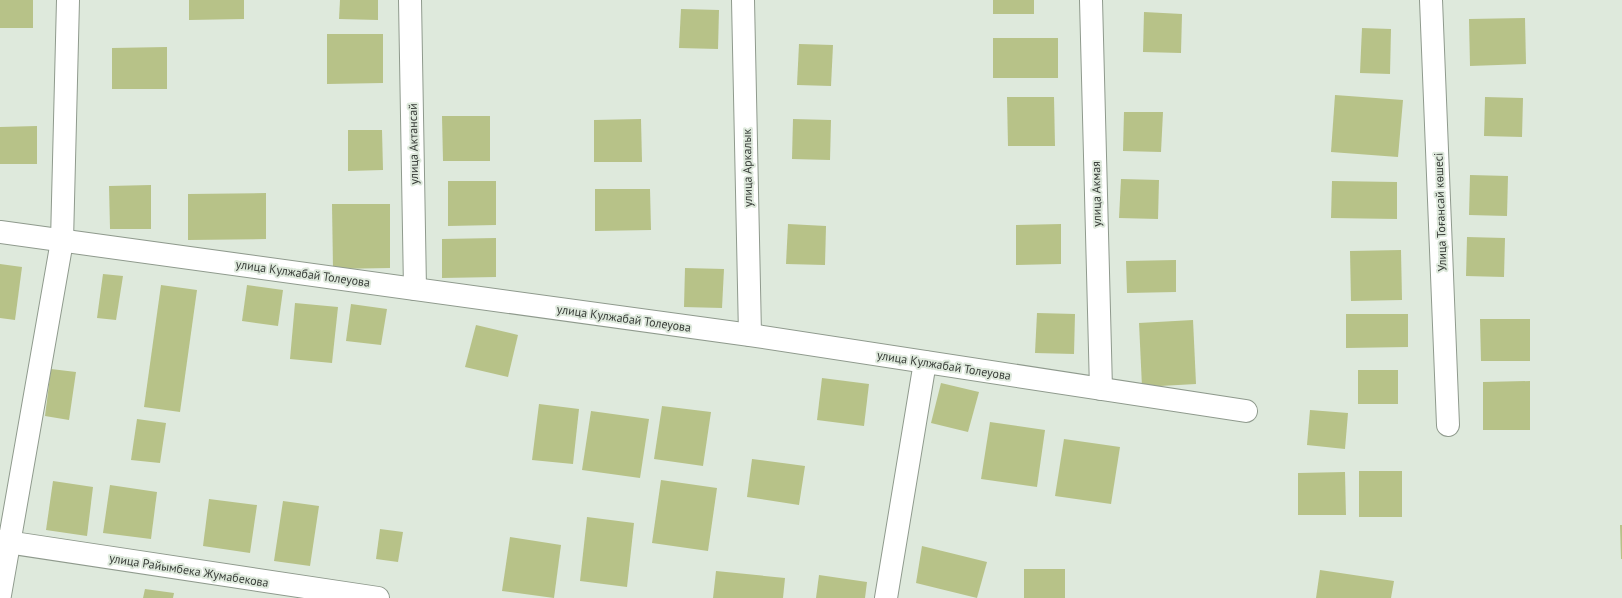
<svg xmlns="http://www.w3.org/2000/svg" width="1622" height="598" viewBox="0 0 1622 598" font-family="'PT Sans',sans-serif">
<style>
.building{fill:#b7c288}
.lines{fill:none;stroke-linecap:round;stroke-linejoin:round}
.street-casing{stroke:#8f9a8d;stroke-width:24}
.street{stroke:#fff;stroke-width:22}
.labels{text-anchor:middle;dominant-baseline:central;stroke-width:4;stroke-linejoin:round;paint-order:stroke}
.street-label{font-size:12px;fill:#383d38;stroke:#dee9dc}
</style>
<rect width="100%" height="100%" fill="#dee9dc"/>
<g class="building">
<rect x="0" y="0" width="33" height="28"/>
<path d="M189,0H244V19L189,20Z"/>
<path d="M340,0H378V20L339,19Z"/>
<rect x="993" y="0" width="41" height="14"/>
<path d="M681,9L719,10L718,49L679,48Z"/>
<path d="M1144,12L1182,14L1181,53L1143,52Z"/>
<path d="M1525,18L1526,64L1470,66L1469,19Z"/>
<path d="M1362,28L1391,29L1390,74L1360,73Z"/>
<path d="M327,34H383V83L327,84Z"/>
<rect x="993" y="38" width="65" height="40"/>
<path d="M799,44L833,45L831,86L797,85Z"/>
<path d="M167,47V89H112V48Z"/>
<path d="M1335,95L1403,100L1398,157L1331,152Z"/>
<path d="M1007,97H1054L1055,146H1008Z"/>
<path d="M1485,97L1523,98L1522,137L1484,136Z"/>
<path d="M1124,112H1163L1161,152L1123,151Z"/>
<path d="M442,116H490V161H443Z"/>
<path d="M641,119L642,162H594V120Z"/>
<path d="M793,119L831,120L830,160L792,159Z"/>
<path d="M37,126V164H0V127Z"/>
<path d="M348,130H382L383,170L348,171Z"/>
<path d="M1470,175L1508,176L1507,216L1469,215Z"/>
<path d="M1121,179L1159,180L1158,219L1119,218Z"/>
<path d="M448,181H496V225L448,226Z"/>
<path d="M1332,181L1397,182V219L1331,218Z"/>
<path d="M151,185V229H110L109,186Z"/>
<path d="M595,189H650L651,230L595,231Z"/>
<path d="M266,193V239L188,240V194Z"/>
<path d="M332,204H390V268L333,269Z"/>
<path d="M788,224L826,226L825,265L786,264Z"/>
<path d="M1061,224V264L1016,265V225Z"/>
<path d="M1467,237L1505,238L1504,277L1466,276Z"/>
<path d="M496,238V277L442,278V239Z"/>
<path d="M1401,250L1402,300L1351,301L1350,251Z"/>
<path d="M1176,260V292L1127,293L1126,261Z"/>
<path d="M0,264L22,267L15,320L0,318Z"/>
<path d="M685,268L724,269L722,308L684,307Z"/>
<path d="M103,274L123,276L116,320L97,318Z"/>
<path d="M161,285L197,290L180,412L144,407Z"/>
<path d="M247,285L283,290L278,326L242,321Z"/>
<path d="M295,303L338,307L332,363L290,359Z"/>
<path d="M351,304L387,309L381,345L346,341Z"/>
<path d="M1037,313L1075,314L1074,354L1035,353Z"/>
<path d="M1346,314H1408V347L1346,348Z"/>
<path d="M1480,319H1530V361H1481Z"/>
<path d="M1193,320L1196,384L1142,387L1139,323Z"/>
<path d="M476,325L518,335L508,377L465,367Z"/>
<path d="M51,369L76,372L69,420L45,416Z"/>
<rect x="1358" y="370" width="40" height="34"/>
<path d="M822,378L869,384L864,426L817,420Z"/>
<path d="M1530,381V430H1483V382Z"/>
<path d="M941,383L979,392L968,432L931,423Z"/>
<path d="M539,404L579,409L573,464L532,460Z"/>
<path d="M662,406L711,412L703,466L654,459Z"/>
<path d="M1310,410L1348,413L1345,449L1307,445Z"/>
<path d="M591,411L649,419L640,478L582,470Z"/>
<path d="M137,419L166,423L160,463L131,460Z"/>
<path d="M990,422L1045,430L1037,487L981,479Z"/>
<path d="M1064,439L1120,447L1111,504L1055,496Z"/>
<path d="M752,459L805,466L799,505L747,497Z"/>
<rect x="1359" y="471" width="43" height="46"/>
<path d="M1345,472L1346,515H1298V473Z"/>
<path d="M661,480L717,488L708,551L652,543Z"/>
<path d="M53,481L93,487L87,536L46,530Z"/>
<path d="M110,485L157,492L151,539L103,533Z"/>
<path d="M209,499L257,505L250,553L203,546Z"/>
<path d="M283,501L319,506L310,566L274,561Z"/>
<path d="M587,517L634,523L627,587L580,581Z"/>
<path d="M1620,525H1622V559H1621Z"/>
<path d="M380,529L403,532L398,562L376,559Z"/>
<path d="M510,537L561,545L554,598L502,591Z"/>
<path d="M922,546L987,562L977,598L916,583Z"/>
<rect x="1024" y="569" width="41" height="29"/>
<path d="M1320,570L1394,581L1391,598H1316Z"/>
<path d="M716,571L785,578L783,598H713Z"/>
<path d="M819,575L867,582L865,598H816Z"/>
<path d="M145,589L174,593L173,598H143Z"/>
</g>
<g class="lines">
<g class="street-casing">
<g id="street">
<path d="M410,0L415,289"/>
<path d="M743,0L750,335"/>
<path d="M1091,0L1101,389"/>
<path d="M1431,0L1448,425"/>
<path d="M0,232L750,335L1246,411"/>
<path d="M0,541L378,598"/>
<path d="M0,595L62,241L68,0"/>
<path d="M886,598L925,362"/>
</g>
</g>
<use href="#street" class="street"/>
</g>
<g class="labels">
<g class="street-label">
<text transform="translate(413 144) rotate(-91)">улица Актансай</text>
<text transform="translate(747 168) rotate(-91)">улица Аркалык</text>
<text transform="translate(1096 194) rotate(-91)">улица Акмая</text>
<text transform="translate(1440 212) rotate(-92)">Улица Тоғансай көшесі</text>
<text transform="translate(303 273) rotate(8)">улица Кулжабай Толеуова</text>
<text transform="translate(624 318) rotate(8)">улица Кулжабай Толеуова</text>
<text transform="translate(944 365) rotate(9)">улица Кулжабай Толеуова</text>
<text transform="translate(189 570) rotate(9)">улица Райымбека Жумабекова</text>
</g>
</g>
</svg>
